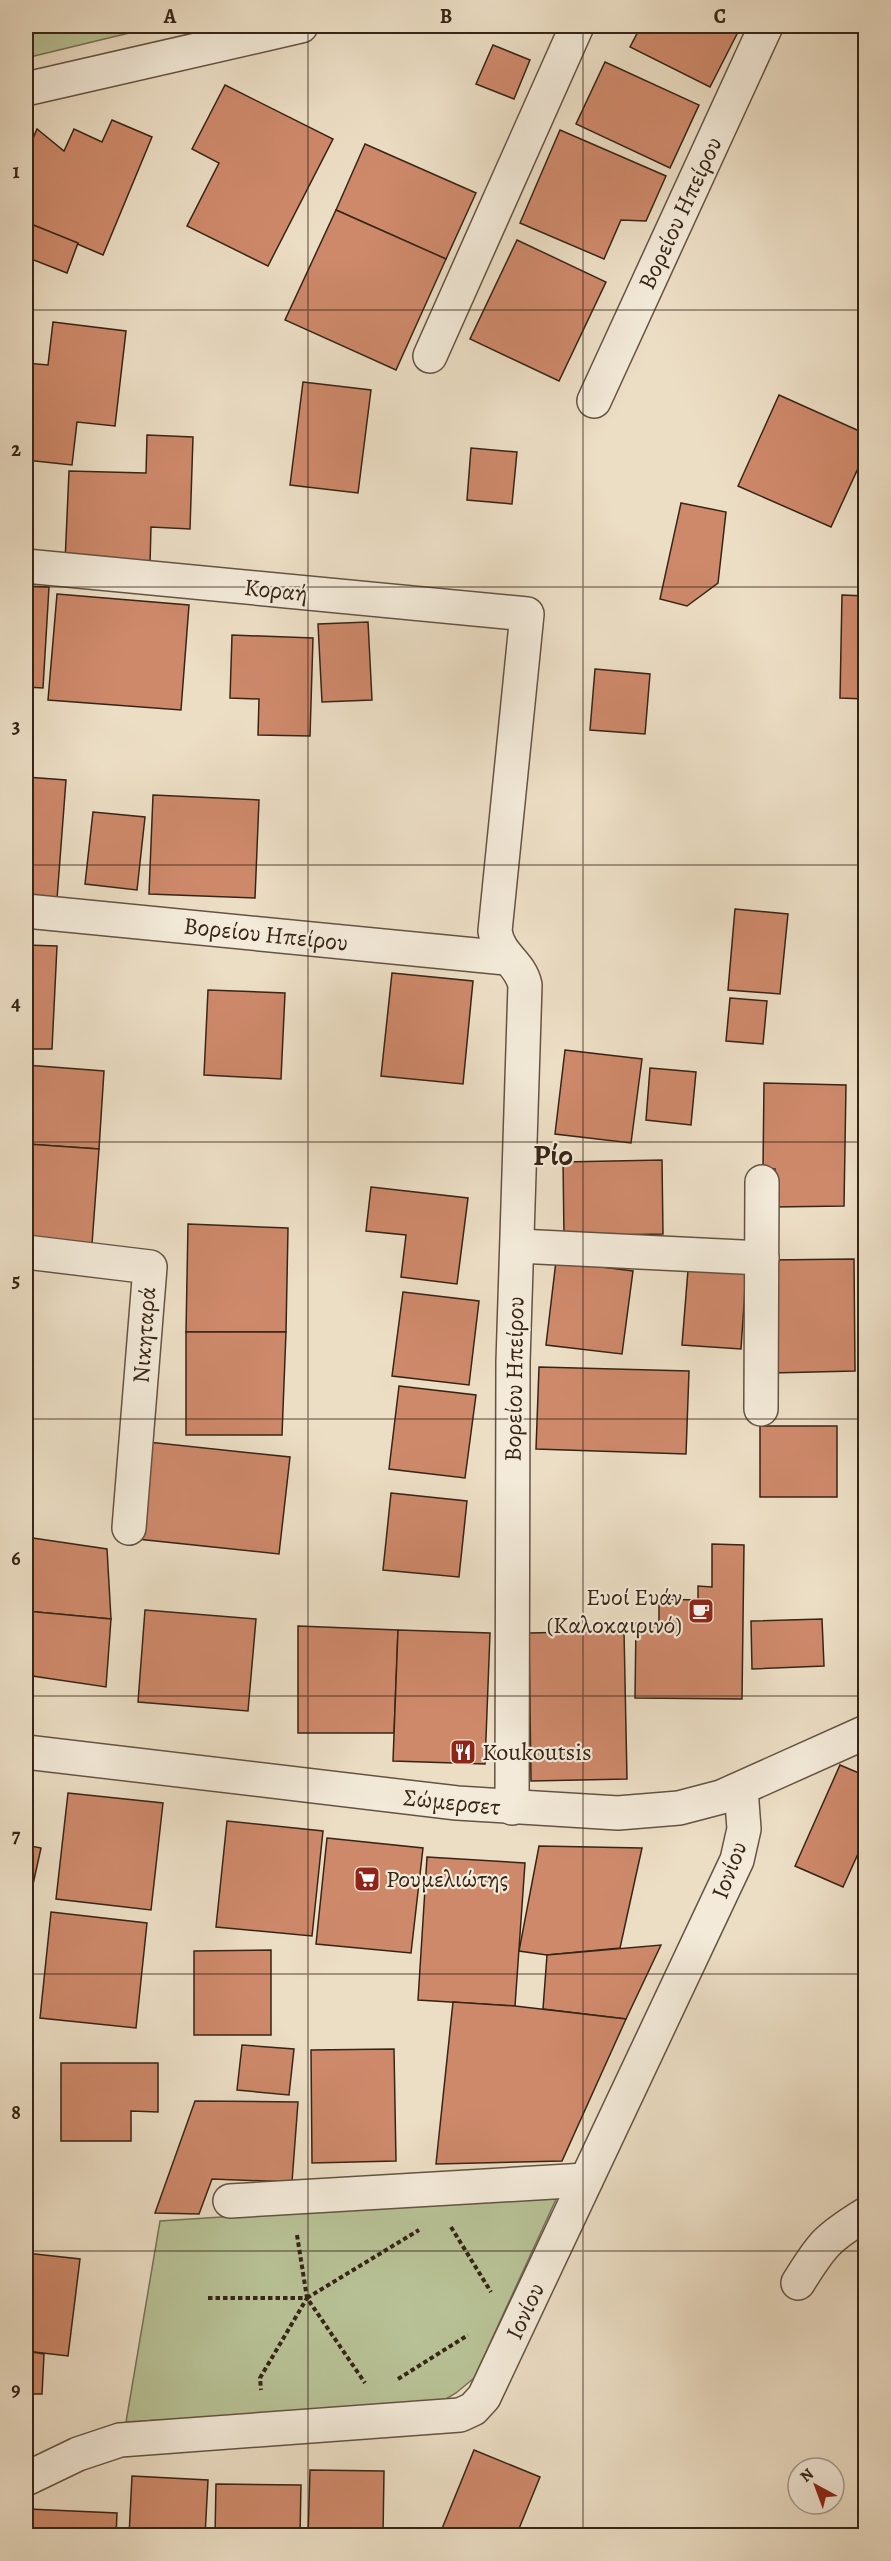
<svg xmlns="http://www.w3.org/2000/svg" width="891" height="2561" viewBox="0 0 891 2561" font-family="Alegreya,serif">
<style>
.green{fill:#b7c195;stroke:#767356;stroke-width:1.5}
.building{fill:#ce896b;stroke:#362516;stroke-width:1.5}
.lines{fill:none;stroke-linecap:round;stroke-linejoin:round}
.minor-casing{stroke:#645342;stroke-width:36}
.path{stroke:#362516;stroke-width:4;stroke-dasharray:4.5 3;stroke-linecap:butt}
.minor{stroke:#f3ead9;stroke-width:33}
.grid{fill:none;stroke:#362516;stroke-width:1.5;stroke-opacity:0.55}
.labels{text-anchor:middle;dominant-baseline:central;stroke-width:4.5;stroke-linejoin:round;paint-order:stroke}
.street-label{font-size:24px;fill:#362516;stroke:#f3ead9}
.poi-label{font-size:24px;fill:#362516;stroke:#f3ead9;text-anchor:start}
.district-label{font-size:30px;font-weight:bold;fill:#362516;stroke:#f3ead9}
.neatline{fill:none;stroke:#362516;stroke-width:2}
.grid-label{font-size:20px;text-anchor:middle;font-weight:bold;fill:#362516}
</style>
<rect width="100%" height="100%" fill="#ecdec5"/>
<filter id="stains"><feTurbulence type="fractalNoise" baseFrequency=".00333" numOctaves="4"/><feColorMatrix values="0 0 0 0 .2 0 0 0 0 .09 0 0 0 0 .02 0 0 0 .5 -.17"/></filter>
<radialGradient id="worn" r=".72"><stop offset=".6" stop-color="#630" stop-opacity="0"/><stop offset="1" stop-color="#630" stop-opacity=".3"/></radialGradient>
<g class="green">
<path d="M26,26H158L26,58Z"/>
<path d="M558,2195L474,2378L456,2393L436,2405L126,2422L160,2221Z"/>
</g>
<g class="building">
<path d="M641,26H741L710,87L630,47Z"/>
<path d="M493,45L530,60L514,99L476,84Z"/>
<path d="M605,62L699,105L670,168L576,124Z"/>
<path d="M225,85L333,139L268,266L187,226L219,163L192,149Z"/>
<path d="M112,120L152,137L103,255L26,222V155L37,129L64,151L74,129L102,142Z"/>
<path d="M560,130L666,176L646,221L621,220L604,259L520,223Z"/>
<path d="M365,144L476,193L446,259L336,210Z"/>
<path d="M336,210L446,259L396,370L285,320Z"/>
<path d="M26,222L78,243L67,273L26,257Z"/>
<path d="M517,240L606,282L559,381L470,339Z"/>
<path d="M53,322L126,331L115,426L77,422L72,465L26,460V363L48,365Z"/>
<path d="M303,382L371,390L358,493L290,485Z"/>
<path d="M779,395L866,434V451L831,527L738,486Z"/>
<path d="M147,435L193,437L190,529L151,527L150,564L65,562L69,471L146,473Z"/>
<path d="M471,448L517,452L512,504L467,500Z"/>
<path d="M681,503L726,512L718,583L687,606L660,599Z"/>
<path d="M26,586L49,587L43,688L26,687Z"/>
<path d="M57,594L189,605L181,710L48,700Z"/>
<path d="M842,595L866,596V699L840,698Z"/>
<path d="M368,622L372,700L322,702L318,624Z"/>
<path d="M232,635L313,638L310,736L258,735L259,699L230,698Z"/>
<path d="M595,669L650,674L645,734L590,730Z"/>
<path d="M26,777L66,780L57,899L26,896Z"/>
<path d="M153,795L259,800L255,898L149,894Z"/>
<path d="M93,812L145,817L137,890L85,884Z"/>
<path d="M735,909L788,914L780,994L728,990Z"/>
<path d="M26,945L57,946L52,1049H26Z"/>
<path d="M392,973L473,981L463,1084L381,1076Z"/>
<path d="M208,990L285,993L281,1079L204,1075Z"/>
<path d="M730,998L767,1001L763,1044L726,1041Z"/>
<path d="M565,1050L642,1059L631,1143L555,1134Z"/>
<path d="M26,1065L104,1071L99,1149L26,1144Z"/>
<path d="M650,1068L696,1072L691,1125L646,1120Z"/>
<path d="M764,1083L846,1085L844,1206L773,1207L775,1169L763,1168Z"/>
<path d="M27,1144L99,1149L92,1244L26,1239Z"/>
<path d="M662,1160L663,1234L564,1236L563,1162Z"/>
<path d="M371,1187L468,1198L457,1284L401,1277L406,1235L366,1231Z"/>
<path d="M188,1224L288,1228L286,1332H186Z"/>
<path d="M854,1259L855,1371L771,1373L770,1260Z"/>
<path d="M556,1261L633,1271L622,1354L546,1345Z"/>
<path d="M688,1270L746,1274L741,1349L682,1345Z"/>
<path d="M403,1292L479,1301L469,1385L392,1376Z"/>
<path d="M186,1332H286L282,1435H186Z"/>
<path d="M539,1367L689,1371L686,1454L536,1449Z"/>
<path d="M399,1386L476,1395L465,1478L389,1469Z"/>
<rect x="760" y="1426" width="77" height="71"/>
<path d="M148,1442L290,1457L279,1554L137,1539Z"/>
<path d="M391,1493L467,1501L459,1577L383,1570Z"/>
<path d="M26,1537L107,1549L111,1619L26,1611Z"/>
<path d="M712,1544L744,1545L742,1699L635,1698L636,1623H659V1599L698,1600V1586L712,1587Z"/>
<path d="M145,1610L256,1619L248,1711L138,1702Z"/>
<path d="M26,1611L111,1619L106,1687L26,1675Z"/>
<path d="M822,1619L824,1666L752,1669L751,1621Z"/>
<path d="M298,1626L398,1630L394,1733H298Z"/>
<path d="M398,1630L490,1633L485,1764L393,1761Z"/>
<path d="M624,1631L627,1779L531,1781L529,1633Z"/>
<path d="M840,1765L866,1776V1836L843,1887L795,1866Z"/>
<path d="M68,1793L163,1803L151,1910L56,1899Z"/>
<path d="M227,1821L323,1831L312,1936L216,1927Z"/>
<path d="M327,1838L423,1848L411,1953L316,1944Z"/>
<path d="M26,1845L41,1848L26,1916Z"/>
<path d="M539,1846L642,1848L620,1948L547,1955L519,1951Z"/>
<path d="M427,1857L525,1863L515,2006L418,2000Z"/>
<path d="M51,1912L147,1923L136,2028L40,2018Z"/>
<path d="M661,1945L626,2019L543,2009L547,1955Z"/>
<path d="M271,1950V2035H194V1951Z"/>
<path d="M453,2002L515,2006L626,2019L562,2161L436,2164Z"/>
<path d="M242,2045L294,2049L289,2095L237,2090Z"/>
<path d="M394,2049L396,2161L312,2163L311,2050Z"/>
<path d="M61,2063H158V2112L131,2111V2141H61Z"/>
<path d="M195,2101L298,2102L292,2182L212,2179L199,2214L155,2213Z"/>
<path d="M26,2253L80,2259L68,2356L26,2351Z"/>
<path d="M26,2351L44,2354L42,2394H26Z"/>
<path d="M474,2450L540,2477L516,2536H439Z"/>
<path d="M310,2470L384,2471L383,2536H308Z"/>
<path d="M132,2476L208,2480L205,2536H129Z"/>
<path d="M216,2484L301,2485L300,2536H215Z"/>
<path d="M28,2509L117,2513L116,2536H26Z"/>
</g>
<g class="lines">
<g class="minor-casing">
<g id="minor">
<path d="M26,89L301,26"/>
<path d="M430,356L577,26"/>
<path d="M594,401L766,26"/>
<path d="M26,566L527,614L495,931C499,957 520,962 525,985L513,1362L512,1808"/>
<path d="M26,911L506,958"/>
<path d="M518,1246L762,1258"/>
<path d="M26,1252L150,1267L129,1528"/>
<path d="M761,1409L762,1182"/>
<path d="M26,1752L457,1803L618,1813L679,1808L721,1797L866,1732"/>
<path d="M230,2201L586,2180"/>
<path d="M798,2283C822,2244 827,2238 866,2214"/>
<path d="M26,2479L78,2454L120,2440L460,2415L473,2409L484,2397L737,1860L744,1829L741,1789"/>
</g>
</g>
<g class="path">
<path d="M451,2227L491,2292"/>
<path d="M297,2235L307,2298L365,2383"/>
<path d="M208,2298H307L260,2378L261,2390"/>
<path d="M307,2298L419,2230"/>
<path d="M398,2379L468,2335"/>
</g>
<use href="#minor" class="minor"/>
</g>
<path class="grid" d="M308,26V2536M583,26V2536M26,310H866M26,587H866M26,865H866M26,1142H866M26,1419H866M26,1696H866M26,1974H866M26,2251H866"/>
<defs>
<g id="cafe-square" transform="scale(1.35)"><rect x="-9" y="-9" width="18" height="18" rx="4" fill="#8f2418" stroke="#f3ead9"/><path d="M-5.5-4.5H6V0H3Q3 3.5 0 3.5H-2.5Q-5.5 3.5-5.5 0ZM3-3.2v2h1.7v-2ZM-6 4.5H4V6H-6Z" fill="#fff"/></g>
<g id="restaurant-square" transform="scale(1.35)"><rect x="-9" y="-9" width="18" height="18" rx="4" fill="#8f2418" stroke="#f3ead9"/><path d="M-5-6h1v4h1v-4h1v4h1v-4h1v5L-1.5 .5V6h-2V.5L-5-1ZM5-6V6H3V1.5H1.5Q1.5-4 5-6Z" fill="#fff"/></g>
<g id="supermarket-square" transform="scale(1.35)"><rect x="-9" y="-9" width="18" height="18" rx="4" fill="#8f2418" stroke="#f3ead9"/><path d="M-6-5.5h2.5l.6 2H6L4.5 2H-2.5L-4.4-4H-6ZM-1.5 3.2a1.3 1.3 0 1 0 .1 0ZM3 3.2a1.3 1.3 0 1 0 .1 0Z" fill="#fff"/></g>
</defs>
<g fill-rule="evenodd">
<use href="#cafe-square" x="701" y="1611"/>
<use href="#restaurant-square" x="463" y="1752"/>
<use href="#supermarket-square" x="367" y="1879"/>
</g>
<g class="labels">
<g class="street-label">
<text transform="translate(680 213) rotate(-65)">Βορείου Ηπείρου</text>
<text transform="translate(276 590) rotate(6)">Κοραή</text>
<text transform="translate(266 934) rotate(6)">Βορείου Ηπείρου</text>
<text transform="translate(144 1335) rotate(-86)">Νικηταρά</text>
<text transform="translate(514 1379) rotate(-89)">Βορείου Ηπείρου</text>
<text transform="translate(452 1802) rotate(6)">Σώμερσετ</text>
<text transform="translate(729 1870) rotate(-69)">Ιονίου</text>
<text transform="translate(525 2311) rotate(-65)">Ιονίου</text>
</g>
<g class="poi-label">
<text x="682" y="1597" text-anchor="end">Ευοί Ευάν<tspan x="682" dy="28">(Καλοκαιρινό)</tspan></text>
<text x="482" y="1752">Koukoutsis</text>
<text x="386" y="1879">Ρουμελιώτης</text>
</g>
<g class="district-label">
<text x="553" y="1155">Ρίο</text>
</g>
</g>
<rect width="891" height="2561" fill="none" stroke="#ecdec5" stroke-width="66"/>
<g transform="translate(816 2486) rotate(319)"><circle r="28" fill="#f3ead9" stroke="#a79b8b" stroke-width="1.5"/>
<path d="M0-4.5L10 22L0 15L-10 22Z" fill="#8f2418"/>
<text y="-9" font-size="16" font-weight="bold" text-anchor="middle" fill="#362516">N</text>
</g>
<rect x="33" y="33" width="825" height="2495" class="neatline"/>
<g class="grid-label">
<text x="170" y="23">A</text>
<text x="446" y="23">B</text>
<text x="720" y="23">C</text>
<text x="16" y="178">1</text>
<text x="16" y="456">2</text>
<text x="16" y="733">3</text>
<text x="16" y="1010">4</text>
<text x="16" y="1287">5</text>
<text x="16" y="1565">6</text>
<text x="16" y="1842">7</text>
<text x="16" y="2119">8</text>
<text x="16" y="2396">9</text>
</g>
<rect width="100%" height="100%" filter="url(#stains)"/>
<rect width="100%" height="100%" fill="url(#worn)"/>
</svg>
